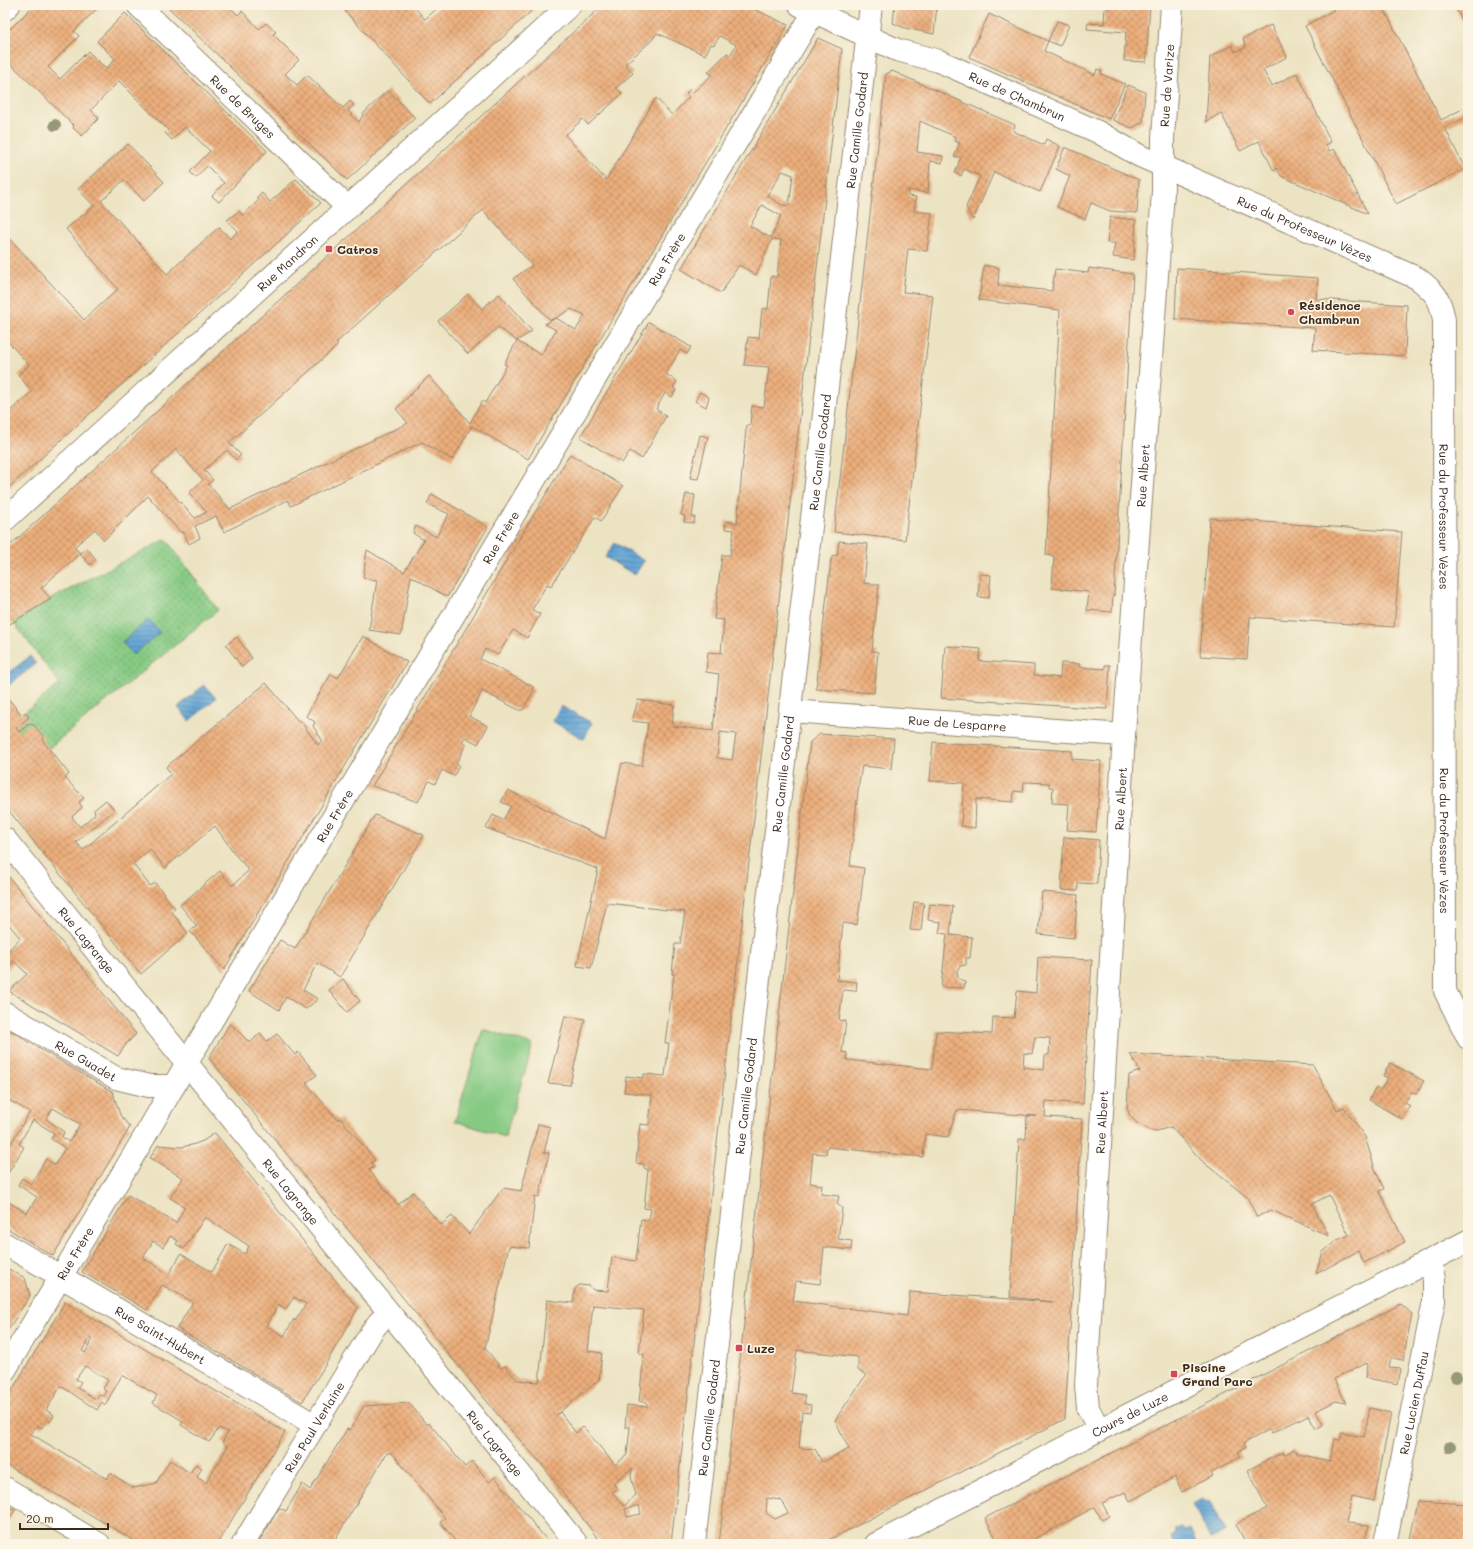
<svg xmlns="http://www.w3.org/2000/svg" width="1473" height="1549" viewBox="0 0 1473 1549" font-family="Mali,sans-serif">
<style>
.grass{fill:url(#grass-dots);stroke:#607a50}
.pitch{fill:#86ca83;stroke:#607a50}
.water{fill:url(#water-rules);stroke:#4d6679}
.building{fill:url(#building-cross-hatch);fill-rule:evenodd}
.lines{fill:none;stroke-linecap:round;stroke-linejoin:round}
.street-casing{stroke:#948670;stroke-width:24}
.secondary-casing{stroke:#948670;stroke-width:24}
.street{stroke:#fff;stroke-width:22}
.secondary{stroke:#fff;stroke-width:22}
.tree{fill:#979878}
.poi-dot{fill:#d1495b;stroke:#fcf5e5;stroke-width:1.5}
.labels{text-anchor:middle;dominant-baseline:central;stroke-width:3.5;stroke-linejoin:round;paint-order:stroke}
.street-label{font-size:12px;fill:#3b2a1e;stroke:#fcf5e5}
.poi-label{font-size:12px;font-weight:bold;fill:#3b2a1e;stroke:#fcf5e5;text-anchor:start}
</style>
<defs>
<pattern id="grass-dots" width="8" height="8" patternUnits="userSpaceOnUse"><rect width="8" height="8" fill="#86ca83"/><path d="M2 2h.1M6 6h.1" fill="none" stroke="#6fa46b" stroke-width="1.8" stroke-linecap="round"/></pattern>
<pattern id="water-rules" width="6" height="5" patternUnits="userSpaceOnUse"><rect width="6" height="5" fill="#5fa3d4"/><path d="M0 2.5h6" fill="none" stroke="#5085ab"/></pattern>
<pattern id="building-cross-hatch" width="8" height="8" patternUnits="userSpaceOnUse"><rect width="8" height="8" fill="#ecae7c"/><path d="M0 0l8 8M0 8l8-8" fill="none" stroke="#c08e65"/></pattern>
</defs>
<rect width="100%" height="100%" fill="#fcf5e5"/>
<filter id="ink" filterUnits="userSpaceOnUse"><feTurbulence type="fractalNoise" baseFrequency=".025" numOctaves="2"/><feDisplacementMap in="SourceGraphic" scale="8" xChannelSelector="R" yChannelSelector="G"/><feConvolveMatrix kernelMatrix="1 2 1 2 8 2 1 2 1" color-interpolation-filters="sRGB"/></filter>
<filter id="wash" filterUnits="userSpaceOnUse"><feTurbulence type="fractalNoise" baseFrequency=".012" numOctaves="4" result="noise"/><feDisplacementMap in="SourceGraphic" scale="16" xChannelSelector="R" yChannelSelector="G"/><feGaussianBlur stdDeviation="0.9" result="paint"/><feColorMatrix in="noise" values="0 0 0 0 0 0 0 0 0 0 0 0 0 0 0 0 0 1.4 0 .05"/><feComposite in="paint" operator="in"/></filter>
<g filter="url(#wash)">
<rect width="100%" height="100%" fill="#ece3c2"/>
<path class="grass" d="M166,539L218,610L49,748L5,728L60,684L13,622L51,599Z"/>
<path class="pitch" d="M483,1029L533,1045L505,1137L455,1121Z"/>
<g class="water">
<path d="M615,543L644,561L635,575L605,557Z"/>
<path d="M149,619L160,633L133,655L122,642Z"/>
<path d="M30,656L36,664L5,688V676Z"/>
<path d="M204,685L216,698L189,721L178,707Z"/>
<path d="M561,706L592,723L584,739L552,721Z"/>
<path d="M1203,1499L1211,1502L1226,1532L1210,1539L1193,1504Z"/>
<path d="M1181,1527L1185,1531L1190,1529L1197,1544H1173L1171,1538L1175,1536L1176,1529Z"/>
</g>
<g id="blocks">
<g class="building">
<path d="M34,5H101L74,31L79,36L48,67L60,79L88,51L106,69L115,59L97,41L125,13L267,151L219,202L212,196L224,183L207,166L196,178L190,172L210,151L185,127L172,140L165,133L168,130L119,81L91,110L99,118L82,136L73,128L74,126L5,58V32L10,29Z"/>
<path d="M166,5H228L238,15L242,11L259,29L266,23L276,32L273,34L299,60L285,74L297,85L307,75L343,108L350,101L354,105L348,111L359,122L364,113L388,90L415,118L347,180Z"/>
<path d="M346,5H412L425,19L441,5H538L430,104L345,11Z"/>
<path d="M603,5H745L788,25L528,459L472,426L452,460L422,442L291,506L288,500L224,532L216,516L195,526L200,538L189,544L183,531L181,533L148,496L104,540L95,529L74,547L80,553L41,588L51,599L5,627V550ZM657,33L705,55L711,44L714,45L720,36L736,45L730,55L727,53L708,72L712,75L693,92L690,89L686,94L689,97L672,115L656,98L606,180L565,135L583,119L588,125L622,94L616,88L633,73L625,64L652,40ZM483,210L532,265L513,279L550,320L556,318L545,324L556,330L541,355L517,341L532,331L499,294L482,309L468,294L438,321L468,354L498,327L517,341L504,364L507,365L485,403L482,401L470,423L429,376L396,409L408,423L230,509L208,484L213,480L204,470L227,450L236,460L241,455L229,443L338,345L336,343ZM571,309L585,315L576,330L556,318ZM176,449L203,480L189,493L207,512L195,518L152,472Z"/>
<path d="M895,5H937L934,34L905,28L893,23Z"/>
<path d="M1105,5H1150L1146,62L1124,61L1126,32L1087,29L1088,23L1104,24Z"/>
<path d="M1332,5H1382L1441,120L1468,106V116L1445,128L1465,169L1396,204L1305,26L1334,10Z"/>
<path d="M1454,5H1464L1468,12V32Z"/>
<path d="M989,14L1048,41L1044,51L1095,75L1097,69L1102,71L1101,74L1125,84L1109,119L969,57Z"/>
<path d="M1057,21L1069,25L1060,46L1048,41Z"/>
<path d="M1271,25L1287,57L1263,70L1272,86L1297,73L1331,142L1326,145L1329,151L1334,149L1368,214L1281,176L1277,168L1274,171L1259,141L1240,151L1221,113L1206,122L1210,57L1232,45L1235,52L1246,47L1243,39Z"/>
<path d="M818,38L842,49L671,1544H602L539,1461L502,1420L209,1058L230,1023L250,1043L260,1033L267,1041L277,1034L295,1055L298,1052L317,1075L306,1083L338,1120L340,1118L375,1160L371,1163L374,1167L369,1170L398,1205L413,1192L441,1225L452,1216L469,1234L503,1188L521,1191L538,1124L550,1127L544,1153H549L539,1197L535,1196L529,1248L509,1246L485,1348L501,1368L505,1366L517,1380L539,1382L547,1300L573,1303L575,1289L579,1285L590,1286L593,1290L608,1291L612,1257L636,1261L641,1219L649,1220L651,1209L644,1208L648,1170L644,1168V1164L636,1163L640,1124L649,1125L652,1095L624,1092L626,1076L643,1078L644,1074L665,1076L669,1043H665L674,974H672L675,944H680L685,912L607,903L591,968L577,966L598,869L486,828L493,815L503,820L511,806L501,802L508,790L605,839L622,763L642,766L648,723L632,721L638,700L674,705L672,726L713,731L719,674L706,672L708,652L721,653L724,620L714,619L722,555H730L734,530L725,529L726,521L737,523L746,430L747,425H750L752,406L764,407L769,367L744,365L748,337L759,338L762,309H768L771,276L777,277L781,240L772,239L756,275L739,265L721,293L681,269ZM782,171L793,175L789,206L782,205L767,196ZM762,205L781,216L771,238L750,226ZM720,732L736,734L732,760L717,758ZM593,1305L644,1310L639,1353L644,1354L639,1401L647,1403V1407L627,1405L625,1427H630L627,1455L615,1465L586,1430L583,1427L576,1433L560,1412L556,1415L599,1380L602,1353L588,1351ZM632,1468L631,1477L636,1495L624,1506L612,1492L617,1489L613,1483ZM639,1505L641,1514L627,1517L625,1509Z"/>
<path d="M892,71L1015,125L1013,131L1044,145L1046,139L1060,146L1040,192L994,172L973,220L966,207L980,176L964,169L961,176L955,173L961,157H954L960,143L954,141L956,137L920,121L917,152L943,156L942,163L930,161L928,193L909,190L908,196L916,197L914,211L932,213L927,251L908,249L903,292L933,295L905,540L834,532L886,74Z"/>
<path d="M1128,85L1145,92L1143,122L1132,128L1113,120Z"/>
<path d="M128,144L164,182L144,201L124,180L101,201L167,274L219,227L230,239L238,231L227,220L239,211L243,215L259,200L257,198L262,193L270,202L296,179L321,203L5,491V408L9,412L32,391L18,375L29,365L5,338V233L84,320L118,289L66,229L94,206L78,189Z"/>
<path d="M1065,147L1139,180L1137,213L1110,211L1091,203L1085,219L1057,207L1070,176L1056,169Z"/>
<path d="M1110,217L1136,220L1134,260L1113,257L1115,243H1107Z"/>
<path d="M984,265L999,268L998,285L1052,291L1055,269L1088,273L1089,268L1133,274L1114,596L1113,595L1112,612L1087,610L1089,592L1052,588L1054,556L1046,555L1060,310L979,300Z"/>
<path d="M1177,268L1318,278L1316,299L1407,305L1405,356L1313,350L1315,328L1175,319Z"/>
<path d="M649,322L691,347L687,354L680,350L666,374L677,381L673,388L676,390L672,397L665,393L656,409L666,416L646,452L642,459L630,451L622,463L580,437Z"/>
<path d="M700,392L709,397L706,407L695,401Z"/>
<path d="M700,435L708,437L707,440L698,479L690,478Z"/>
<path d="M570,454L623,486L601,521L595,517L551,586L547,584L532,610L540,614L527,638L513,630L498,655L485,649L480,659L532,686L534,690L523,710H519L482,691L469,716L488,726L478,744L465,737L462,742L466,744L456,764L459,765L454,776L442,770L435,784L429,781L418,802L372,786Z"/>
<path d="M432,494L488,527L447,597L411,576L401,635L369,630L377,580L363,578L367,550L404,572L424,540L413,533L416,526L436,537L449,514L427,504Z"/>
<path d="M686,494L695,495L692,517H695L694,523L684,522L685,516L681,515Z"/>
<path d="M1210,518L1402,532L1394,627L1250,617L1247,659L1200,656Z"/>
<path d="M839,541L868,544L864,583L879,585L872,651L878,652L874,693L816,689L831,560L833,555L837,556Z"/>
<path d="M87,548L96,559L90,565L80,554Z"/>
<path d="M980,574L991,575L989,598L978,597Z"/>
<path d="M363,636L407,662L224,970L190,931L197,926L180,905L220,871L232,886L249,870L237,857L215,826L165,868L150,849L133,864L150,886L155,883L175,908L171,911L188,933L141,974L5,806V695L22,715L25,712L29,717L16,728L19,732L29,724L34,725L43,736V741L69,774L65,778L84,798L79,802L82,807L72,817L80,827L95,814L94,810L106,800L114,810L76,842L83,850L171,774L166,767L266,683L299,722L300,720L318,745L322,740L313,726L315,722L306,716L331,674L338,678Z"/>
<path d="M237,637L252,658L242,667L226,645Z"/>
<path d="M945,646L981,649L979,661L1034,665V675L1060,678L1061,663L1080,664L1079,667L1105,669V665H1110L1107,709L941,698Z"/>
<path d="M820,734L894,739L891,769L862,766L859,782L850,866L864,868L861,896L857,925L843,923L837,980L857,982L856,991L843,990L839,1020L846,1021L842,1052L847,1053V1060L932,1069L936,1031L992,1034L993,1017L1014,1018L1017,991L1036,993L1038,957L1092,960L1083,1104L1046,1101L1045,1117L1082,1119L1065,1419L821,1544H719L810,742ZM1035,1037L1050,1038L1049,1055H1045L1044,1070L1023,1067L1024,1053L1032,1054ZM957,1110L1036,1116H1027L1026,1139H1019L1010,1297L1053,1302L910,1292L907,1316L793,1301L796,1281L820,1284L824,1247L851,1250L852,1241L838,1239L842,1208L837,1204L839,1196L821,1194L822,1185L810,1183L813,1153L826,1154L827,1147L923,1157L925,1134L948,1137ZM797,1350L858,1357V1370L866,1375L835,1420L849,1449L822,1462L815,1449L799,1448L802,1412L810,1413L811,1405L805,1404V1395L791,1393ZM767,1498L781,1500L788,1513L775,1519L766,1513Z"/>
<path d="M933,742L1072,751V759L1101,761L1096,832L1067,830L1069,804L1052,803L1053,787H1049V783L1024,782L1023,792L1014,791L1013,802L976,799L975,828L961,826L964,783L930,781Z"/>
<path d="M375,815L424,835L340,977L317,963L303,990L318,999L306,1009L286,997L279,1010L249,991L280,940L295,949Z"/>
<path d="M1064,837L1099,840L1097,884L1078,883V891L1061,890Z"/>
<path d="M5,872L136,1034L126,1044L118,1056L9,991L27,974L14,961L5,972V948L8,951L20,938L7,922L5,924Z"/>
<path d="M1042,892L1078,895L1074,938L1038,934Z"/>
<path d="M914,902L924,903L921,931L910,930Z"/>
<path d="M930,904L953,906L950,935L972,937L970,958H966V965L960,966L957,971L958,978L965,982L964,988L941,987L947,934L939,933L941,922L928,920Z"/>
<path d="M343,979L360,1001L347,1012L329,990Z"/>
<path d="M565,1016L585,1019L570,1085L548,1083Z"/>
<path d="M5,1029L18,1034L28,1042L113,1092L120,1115L130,1127L53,1256L5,1227V1200L27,1213L37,1197L18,1185L22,1178L31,1184L46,1159L55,1165L65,1148L51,1139L54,1133L33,1120L19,1144L24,1147L5,1178V1150L6,1151L30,1112L5,1098ZM53,1108L80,1124L69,1142L62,1137L64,1132L46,1119Z"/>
<path d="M1130,1054L1313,1065L1337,1110L1344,1107L1365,1137L1375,1169L1384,1189L1379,1191L1405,1242L1364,1263L1358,1251L1316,1274L1323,1252L1337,1240L1349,1235L1329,1195L1312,1204L1329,1236L1271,1210L1257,1217L1247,1197L1204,1163L1171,1127L1157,1131L1149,1130L1137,1123L1130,1116L1127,1108L1129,1075L1140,1071Z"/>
<path d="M1390,1063L1424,1081L1416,1094L1411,1092L1405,1103L1410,1106L1402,1119L1369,1100L1376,1088L1380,1090L1388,1078L1383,1076Z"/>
<path d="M215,1133L358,1308L324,1367L302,1402L177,1328L193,1302L162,1285L147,1310L82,1272L128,1195L176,1223L185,1207L170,1198L183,1178L150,1158L158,1145L181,1147L192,1145L203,1141ZM205,1217L249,1246L245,1254L228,1244L212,1272L181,1254L169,1274L143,1258L153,1241L163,1247L170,1236L178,1241L176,1244L184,1249ZM294,1297L306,1304L295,1321L294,1319L284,1336L267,1326L278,1304L286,1309Z"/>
<path d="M5,1267L25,1278L30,1295L5,1335Z"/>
<path d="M65,1302L285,1432L217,1544H140L5,1464V1402ZM90,1337L93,1339L85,1353L82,1351ZM85,1366L108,1380L103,1389L106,1391L103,1396L99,1394L96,1399L77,1388L81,1382L76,1379ZM122,1375L157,1395L153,1403L183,1421L181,1425L209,1442L219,1428L228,1432L222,1442L228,1446L206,1483L197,1477L202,1468L196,1464L190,1473L170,1460L156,1483L134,1488L110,1473L107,1479L31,1434L37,1425L42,1428L47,1420L50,1422L54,1415L46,1410L61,1386L97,1410L102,1402L105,1405Z"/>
<path d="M1401,1304L1412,1314L1403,1360L1391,1358L1389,1368L1401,1369L1398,1384L1366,1378L1368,1364L1365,1363L1334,1379L1346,1403L1336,1401L1316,1411L1323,1425L1316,1429L1308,1415L1272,1433L1270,1429L1243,1444L1245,1448L1238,1452L1241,1457L1211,1473L1213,1476L1182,1492L1175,1477L1130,1501L1125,1492L1102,1503L1109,1516L1102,1520L1095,1507L1025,1544H999L985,1518Z"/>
<path d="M409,1403L427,1425L429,1423L465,1467L472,1461L489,1482L495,1477L550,1544H458L440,1522L445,1518L392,1453H387L334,1541L338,1544H258L279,1508L286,1511L302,1484L310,1490L347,1429L350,1430L364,1406Z"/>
<path d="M1370,1408L1391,1413L1374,1501L1352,1496L1346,1523L1369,1525L1364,1544H1246L1236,1524L1267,1508L1248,1470L1283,1452L1284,1455L1294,1449L1298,1454L1330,1461L1334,1439L1340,1440L1342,1433L1364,1437Z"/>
<path d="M1418,1501L1468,1504V1544H1409Z"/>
<path d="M5,1504L15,1510L5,1526Z"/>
</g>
</g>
</g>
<g filter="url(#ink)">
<use href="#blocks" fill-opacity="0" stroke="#948670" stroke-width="1"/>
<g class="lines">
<g class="street-casing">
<g id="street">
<path id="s1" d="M138,5L348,208"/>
<path id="s2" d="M800,5L897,50L939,61L1098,132L1140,156L1417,278C1435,292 1440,297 1444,320L1445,991L1468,1038"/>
<path d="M5,9L9,5"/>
<path id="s3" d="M790,711L1124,735"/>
<path id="s4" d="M5,1013L116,1078L149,1086H174"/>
<path id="s5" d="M5,1244L315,1425"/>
<path id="s6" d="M5,1370L145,1136L196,1047L814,12"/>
<path id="s7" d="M1099,1430L1088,1408L1086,1385L1124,735L1163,192V138L1172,5"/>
<path d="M5,1488L99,1544"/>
<path id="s8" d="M243,1544L372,1331L379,1322L389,1313"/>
<path id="s9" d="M1385,1544L1434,1301V1279L1430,1261"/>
</g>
</g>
<g class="secondary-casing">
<g id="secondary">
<path id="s10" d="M5,520L570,5"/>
<path id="s11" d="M5,839L577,1544"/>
<path id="s12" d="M694,1544L871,5"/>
<path id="s13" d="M876,1544L1468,1241"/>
</g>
</g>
<use href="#street" class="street"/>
<use href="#secondary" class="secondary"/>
</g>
<g class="tree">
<circle cx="55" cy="125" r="6"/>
<circle cx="1456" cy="1377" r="6"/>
<circle cx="1450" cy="1447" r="6"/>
</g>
</g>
<g class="poi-dot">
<rect x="325" y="245" width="8" height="8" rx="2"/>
<circle cx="1291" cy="312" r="4"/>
<rect x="735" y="1344" width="8" height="8" rx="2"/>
<rect x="1170" y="1370" width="8" height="8" rx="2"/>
</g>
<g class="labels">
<g class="street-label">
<text stroke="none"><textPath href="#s7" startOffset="1350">Rue de Varize</textPath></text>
<text stroke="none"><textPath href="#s2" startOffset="236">Rue de Chambrun</textPath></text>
<text stroke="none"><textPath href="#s1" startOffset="146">Rue de Bruges</textPath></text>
<text stroke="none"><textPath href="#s12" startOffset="1423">Rue Camille Godard</textPath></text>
<text stroke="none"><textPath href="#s2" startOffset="553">Rue du Professeur Vèzes</textPath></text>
<text stroke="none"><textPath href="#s6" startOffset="1293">Rue Frère</textPath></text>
<text stroke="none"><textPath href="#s10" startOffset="382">Rue Mandron</textPath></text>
<text stroke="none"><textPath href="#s12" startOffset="1099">Rue Camille Godard</textPath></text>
<text stroke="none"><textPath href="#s7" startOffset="959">Rue Albert</textPath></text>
<text stroke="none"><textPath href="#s2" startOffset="924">Rue du Professeur Vèzes</textPath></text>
<text stroke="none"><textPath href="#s6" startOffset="969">Rue Frère</textPath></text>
<text stroke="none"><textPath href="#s3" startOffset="168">Rue de Lesparre</textPath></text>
<text stroke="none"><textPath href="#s12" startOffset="775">Rue Camille Godard</textPath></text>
<text stroke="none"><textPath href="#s7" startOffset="635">Rue Albert</textPath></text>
<text stroke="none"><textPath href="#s6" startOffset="645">Rue Frère</textPath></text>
<text stroke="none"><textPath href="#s2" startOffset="1248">Rue du Professeur Vèzes</textPath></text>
<text stroke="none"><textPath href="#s11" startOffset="130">Rue Lagrange</textPath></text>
<text stroke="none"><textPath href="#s4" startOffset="94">Rue Guadet</textPath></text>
<text stroke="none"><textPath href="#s12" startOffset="451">Rue Camille Godard</textPath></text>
<text stroke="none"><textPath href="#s7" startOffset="311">Rue Albert</textPath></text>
<text stroke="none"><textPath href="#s11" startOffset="454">Rue Lagrange</textPath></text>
<text stroke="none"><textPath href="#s6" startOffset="136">Rue Frère</textPath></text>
<text stroke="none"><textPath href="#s5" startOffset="180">Rue Saint-Hubert</textPath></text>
<text stroke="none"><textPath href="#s9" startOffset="144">Rue Lucien Duffau</textPath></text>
<text stroke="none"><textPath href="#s13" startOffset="285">Cours de Luze</textPath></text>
<text stroke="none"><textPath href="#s12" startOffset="127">Rue Camille Godard</textPath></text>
<text stroke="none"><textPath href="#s8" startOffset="137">Rue Paul Verlaine</textPath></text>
<text stroke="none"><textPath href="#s11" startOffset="778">Rue Lagrange</textPath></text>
</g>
<g class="poi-label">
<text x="337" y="249">Catros</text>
<text x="1299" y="305">Résidence<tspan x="1299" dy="14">Chambrun</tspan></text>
<text x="747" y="1348">Luze</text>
<text x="1182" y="1367">Piscine<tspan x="1182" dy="14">Grand Parc</tspan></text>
</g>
</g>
<rect width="1473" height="1549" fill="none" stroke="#fcf5e5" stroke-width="20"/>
<path d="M20 1523v6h88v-6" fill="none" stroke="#3b2a1e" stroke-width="2"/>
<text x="26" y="1523" font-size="12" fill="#3b2a1e" stroke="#fcf5e5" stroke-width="3" paint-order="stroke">20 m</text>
</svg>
